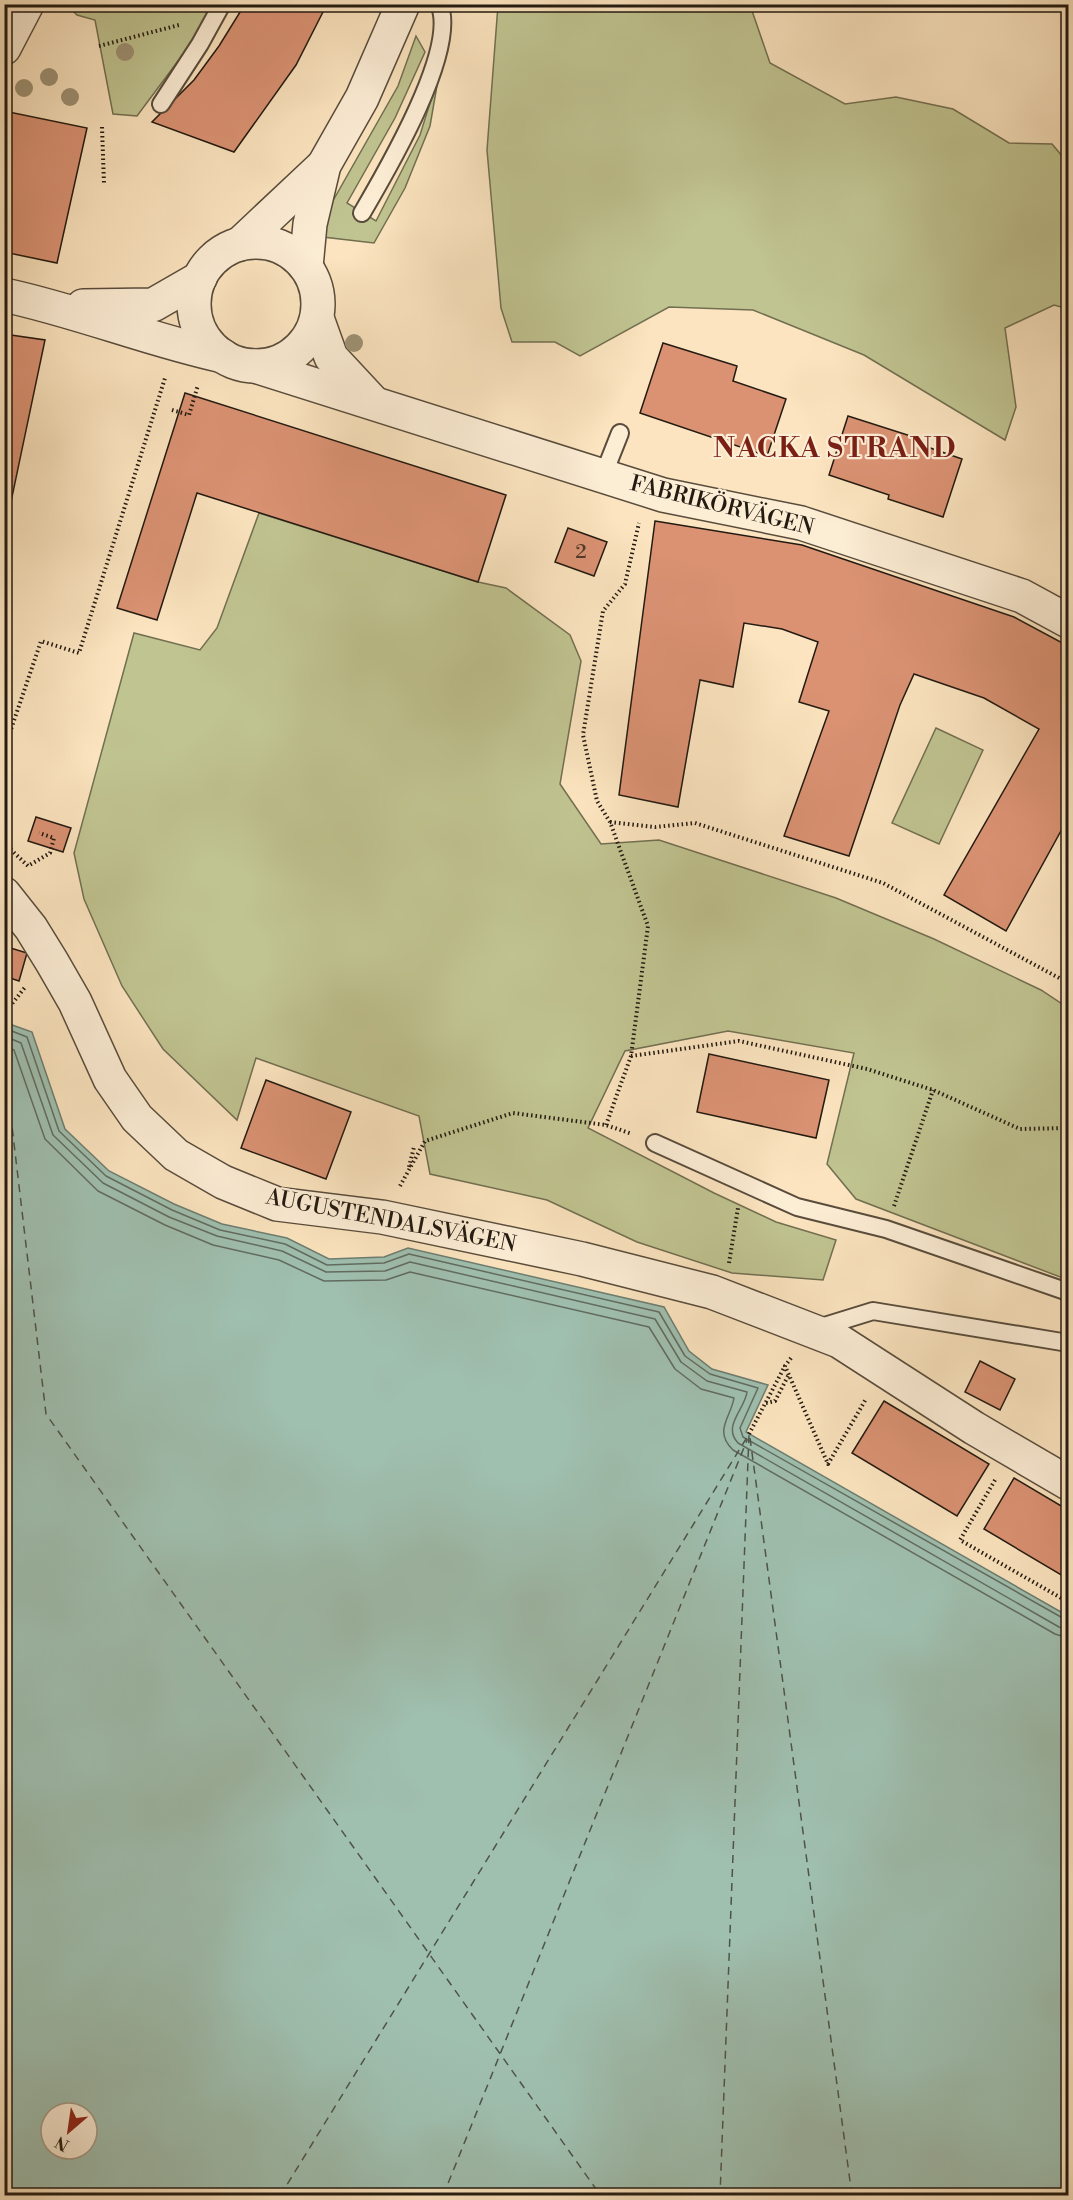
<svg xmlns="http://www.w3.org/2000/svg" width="1073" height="2200" viewBox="0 0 1073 2200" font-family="'Libre Bodoni',serif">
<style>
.green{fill:#c0c491;stroke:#726f51;stroke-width:1.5}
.water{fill:#9fbfaf;stroke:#6d7d70;stroke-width:1.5;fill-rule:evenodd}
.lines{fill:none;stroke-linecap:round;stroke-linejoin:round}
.shore{stroke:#616c60;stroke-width:1.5}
.ferry{stroke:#4e5448;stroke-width:1.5;stroke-dasharray:8 6;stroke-linecap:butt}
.building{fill:#da9273;stroke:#231a11;stroke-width:1.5}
.lane-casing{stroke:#594c3c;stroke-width:20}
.street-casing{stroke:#594c3c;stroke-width:36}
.path{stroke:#231a11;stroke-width:4;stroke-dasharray:1.5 3;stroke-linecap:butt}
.lane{stroke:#fcedd5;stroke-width:16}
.street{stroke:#fcedd5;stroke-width:33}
.tree{fill:#9e9174}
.labels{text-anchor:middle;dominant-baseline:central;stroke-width:4.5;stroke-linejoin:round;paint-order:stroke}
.number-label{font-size:20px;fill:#51382a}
.street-label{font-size:22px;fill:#231a11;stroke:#fcedd5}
.district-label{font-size:28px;font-weight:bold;letter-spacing:1.5px;fill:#7a1f14;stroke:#fcedd5}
</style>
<rect width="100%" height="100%" fill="#fbe4bf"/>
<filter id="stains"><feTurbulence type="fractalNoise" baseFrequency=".00333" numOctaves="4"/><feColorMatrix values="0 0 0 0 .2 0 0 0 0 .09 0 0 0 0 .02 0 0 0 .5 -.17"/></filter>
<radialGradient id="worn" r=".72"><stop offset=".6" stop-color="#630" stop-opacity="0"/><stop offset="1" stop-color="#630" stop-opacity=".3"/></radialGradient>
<g class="green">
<path d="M67,5H213L196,37L137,116L113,114L95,20L77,15Z"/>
<path d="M498,5H750L770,63L845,104L896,97L953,109L1009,143L1052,144L1068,163V309L1054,305L1005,328L1016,407L1005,440L864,355L753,310L669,307L580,356L555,342H512L501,308L487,150Z"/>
<path d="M416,36L425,52L395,118L347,203L376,221L420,135L439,74L430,126L405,188L374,243L323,237L330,206L398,86Z"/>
<path d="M259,513L478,582L506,588L570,635L581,661L560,784L601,844L659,840L836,898L934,939L1041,990L1068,1008V1280L856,1199L827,1164L854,1053L728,1031L625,1051L588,1128L714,1193L776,1222L836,1240L823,1280L732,1273L637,1242L547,1200L430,1174L419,1116L256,1058L237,1120L163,1049L122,986L84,899L74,853L134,633L200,650L217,628Z"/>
<path d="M936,728L983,750L939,844L892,823Z"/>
</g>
<path class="water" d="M4,1022L32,1032L65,1129L109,1171L174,1204L222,1224L287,1238L329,1259L384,1257L408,1248L664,1307L689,1351L712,1369L768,1385L746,1432L1068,1616V2195H5ZM51,2113H87V2149H51Z"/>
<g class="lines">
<g class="shore">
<path d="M4,1028L27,1037L59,1131L106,1176L172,1210L220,1230L285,1244L327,1265L384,1263L409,1254L659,1312L685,1356L710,1374L758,1388L740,1428L743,1437L1068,1621"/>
<path d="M4,1036L21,1043L53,1135L103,1183L169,1217L217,1236L282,1251L326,1272L385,1271L410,1262L655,1319L681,1362L707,1381L747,1392C745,1409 722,1426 738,1443L1059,1627L1068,1629"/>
<path d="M4,1046L14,1050L45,1139L98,1191L165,1225L213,1245L279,1260L324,1281L386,1280L410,1272L649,1327L675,1369L701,1389L734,1398C731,1417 713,1431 733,1450L1055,1634L1068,1638"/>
</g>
<g class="ferry">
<path d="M4,1059L46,1414L601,2196"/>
<path d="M750,1438L852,2196"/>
<path d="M280,2196L749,1434L720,2196"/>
<path d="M443,2196L747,1440"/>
</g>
</g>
<g class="building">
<path d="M245,4H327L296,65L234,152L152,122L194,80L219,46Z"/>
<path d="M4,111L87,128L57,263L4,252Z"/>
<path d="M4,334L45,340L4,535Z"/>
<path d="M663,343L737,366L733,381L786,399L767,456L640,413Z"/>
<path d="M185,393L506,495L478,582L197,493L157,620L117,608Z"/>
<path d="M848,416L917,438L916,443L962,459L943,517L888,499L889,495L829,475Z"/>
<path d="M655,521L802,545L1014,617L1068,646V818L1006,931L944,895L1039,729L984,698L914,674L900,705L849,856L784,836L829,711L799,702L818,642L782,629L744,623L733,687L700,680L678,807L619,795Z"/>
<path d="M568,528L607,542L594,576L555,562Z"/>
<path d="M36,817L71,828L63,852L28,841Z"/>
<path d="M4,946L27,953L19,981L4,976Z"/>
<path d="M709,1054L829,1080L816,1138L697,1112Z"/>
<path d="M266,1080L351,1112L326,1179L241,1148Z"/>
<path d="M980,1361L1015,1379L1000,1410L965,1392Z"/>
<path d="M884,1401L989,1464L957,1516L852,1453Z"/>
<path d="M1014,1478L1068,1510V1579L984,1529Z"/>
</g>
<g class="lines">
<g class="lane-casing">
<g id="lane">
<path d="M161,104L200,44L222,4"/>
<path d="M362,213C386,172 459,49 439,4"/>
<path d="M603,476L620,433"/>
<path d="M655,1143L797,1207L886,1229L1068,1292"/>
<path d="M818,1328L873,1311L1068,1343"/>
</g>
</g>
<g class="street-casing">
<g id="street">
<path d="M4,48L27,4"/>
<circle cx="256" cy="304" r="62"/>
<path d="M240,244L324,165"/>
<path d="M306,267L310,224L324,165L362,98L403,4"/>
<path d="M4,295C79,311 149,340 223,356"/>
<path d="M83,306L153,305L200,278"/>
<path d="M317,318L331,357L371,400"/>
<path d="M255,366L663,495L801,523L1022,596L1068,621"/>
<path d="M4,894L31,928L52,962L75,1002L110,1079L137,1118L176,1155L223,1182L277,1204L382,1217L582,1259L712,1292L839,1341L974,1428L1068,1483"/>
</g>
</g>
<g class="path">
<path d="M99,46L179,25"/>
<path d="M102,127L104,184"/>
<path d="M172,410L189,415L198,385"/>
<path d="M4,750L41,641L79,653L165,378"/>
<path d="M610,822L655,827L695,823L883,883L1061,979"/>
<path d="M4,843L28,866L50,853L54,838L39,833"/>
<path d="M4,1014L26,986"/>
<path d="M631,1056L739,1041L867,1069L933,1090L1020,1129L1068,1128"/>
<path d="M606,1125L631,1056L648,926L610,822L597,801L583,735L603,611L625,584L639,523"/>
<path d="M409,1167L414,1147"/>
<path d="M400,1186L425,1141L513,1113L606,1125L632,1134"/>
<path d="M894,1206L933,1090"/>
<path d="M729,1263L738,1208"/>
<path d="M791,1358L785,1366L828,1464L866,1399"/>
<path d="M766,1403L775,1401L788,1376"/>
<path d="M749,1434L785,1366"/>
<path d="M995,1480L960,1540L1068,1602"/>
</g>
<use href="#lane" class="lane"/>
<use href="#street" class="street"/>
</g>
<g class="tree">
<circle cx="125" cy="52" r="9"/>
<circle cx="49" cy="77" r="9"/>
<circle cx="24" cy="88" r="9"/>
<circle cx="70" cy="97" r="9"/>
<circle cx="354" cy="343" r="9"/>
</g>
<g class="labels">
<g class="number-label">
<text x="581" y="552">2</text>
</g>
<g class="street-label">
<text transform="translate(722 506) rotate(14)">FABRIKÖRVÄGEN</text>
<text transform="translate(391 1221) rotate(11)">AUGUSTENDALSVÄGEN</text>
</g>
<g class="district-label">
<text x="835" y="448">NACKA STRAND</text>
</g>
</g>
<rect width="1073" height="2200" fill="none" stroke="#fbe4bf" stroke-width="24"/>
<rect x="6" y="6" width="1061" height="2188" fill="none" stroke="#231a11" stroke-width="3"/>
<rect x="12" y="12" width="1049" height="2176" fill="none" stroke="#231a11" stroke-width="1.5"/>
<g transform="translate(69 2131) rotate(209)"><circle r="28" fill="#fcedd5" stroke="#a59987" stroke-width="1.5"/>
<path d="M0-4.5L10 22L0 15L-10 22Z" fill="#8f2418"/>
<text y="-9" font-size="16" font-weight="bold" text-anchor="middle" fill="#231a11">N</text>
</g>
<rect width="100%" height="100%" filter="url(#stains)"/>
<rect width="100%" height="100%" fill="url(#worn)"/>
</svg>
